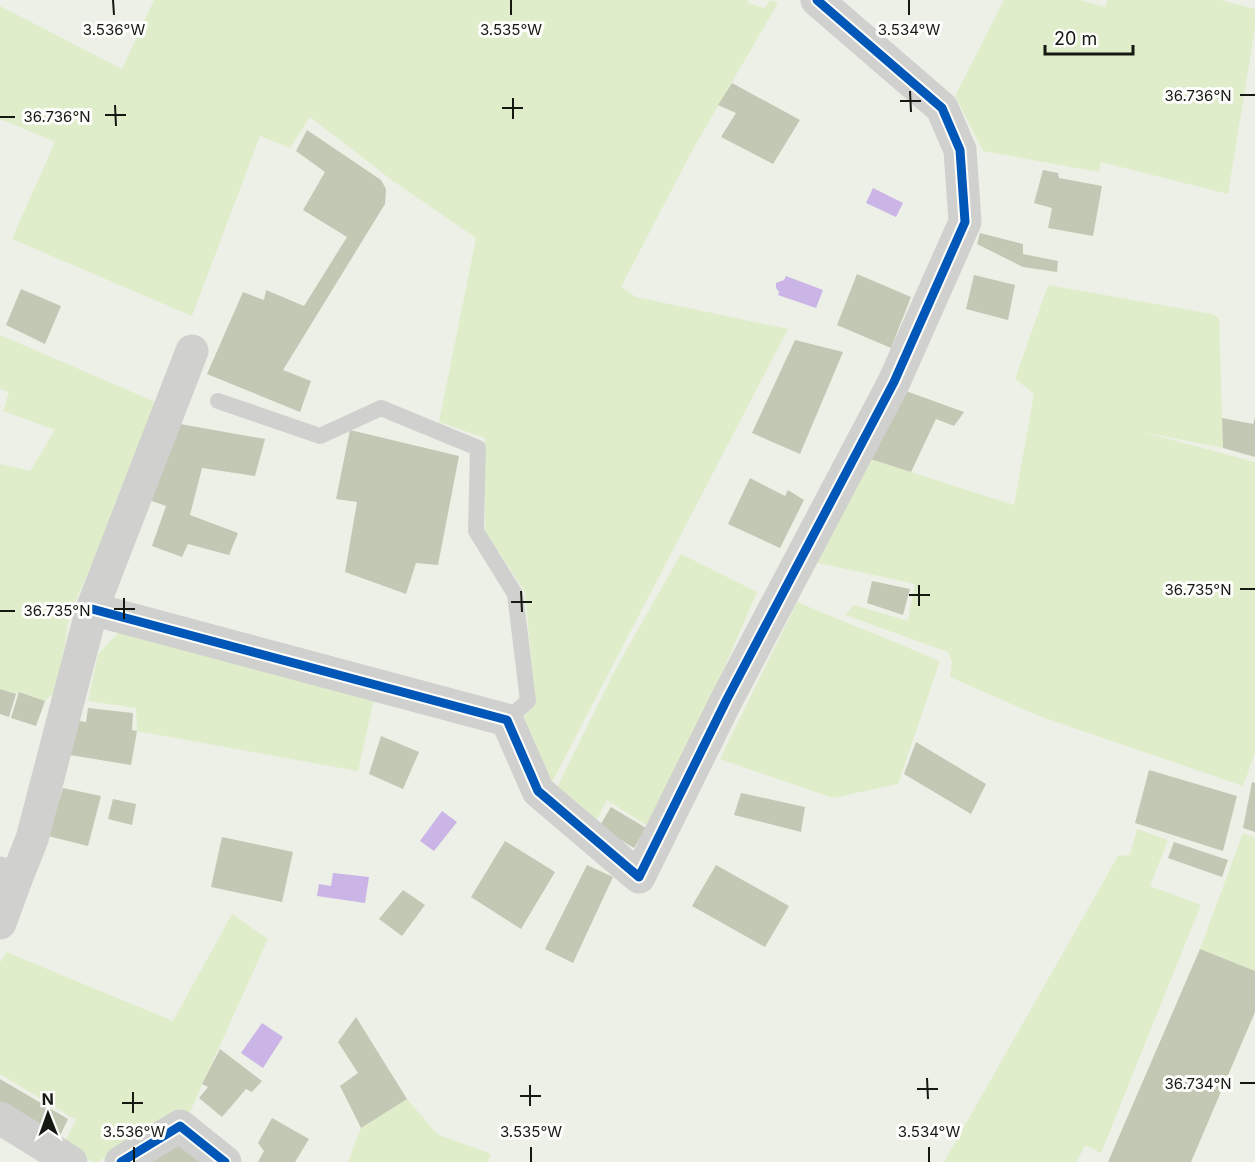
<svg xmlns="http://www.w3.org/2000/svg" width="1255" height="1162" viewBox="0 0 1255 1162" font-family="Inter,sans-serif">
<style>
.green{fill:#e0edcb}
.water{fill:#cbb4e6}
.building{fill:#c2c8b4}
.lines{fill:none;stroke-linecap:round;stroke-linejoin:round}
.lane{stroke:#d0d1ce;stroke-width:16}
.street{stroke:#d0d1ce;stroke-width:33}
.cycleway-casing{stroke:#fdfefb;stroke-width:13}
.cycleway{stroke:#0057b8;stroke-width:9}
.ticks{fill:none;stroke:#161812;stroke-width:2}
.ticks-label{font-size:15px;text-anchor:middle;fill:#161812;stroke:#fdfefb;stroke-width:6;stroke-linejoin:round;paint-order:stroke}
</style>
<rect width="100%" height="100%" fill="#ecf0e6"/>
<g class="green">
<path d="M154,0H748V3L765,8L770,0L778,3L693,149L621,287L636,297L788,329L548,790L520,721L535,705L525,592L485,531V438L439,422L476,238L393,181L310,117L290,148L260,136L192,316L12,239L55,142L0,119V6L122,69Z"/>
<path d="M1004,0H1079L1106,7L1107,0H1220L1255,9V28L1228,194L1101,162L1099,172L983,151L955,96Z"/>
<path d="M1048,285L1212,314L1219,318L1223,448L1142,432L1255,462V753L1243,786L1039,716L950,677L952,662L948,652L845,615L854,605L908,621L915,584L814,562L867,458L1014,505L1034,394L1015,379Z"/>
<path d="M0,335L160,404L69,617L58,689L45,701L20,692L16,694L0,689V465L1,464L30,471L55,430L3,411L9,392L0,389Z"/>
<path d="M681,554L757,592L654,830L607,800L594,824L553,796L615,670Z"/>
<path d="M797,602L940,661L898,784L833,798L720,759Z"/>
<path d="M119,632L374,699L358,771L137,731L136,708L88,701L98,654Z"/>
<path d="M1137,829L1168,840L1150,886L1201,905L1101,1153L1085,1145L1077,1162H944L1118,856L1130,855Z"/>
<path d="M1243,833L1255,838V971L1200,949Z"/>
<path d="M232,914L268,939L189,1114L142,1131L98,1162H92L62,1147L76,1120L0,1074V963L6,952L173,1021Z"/>
<path d="M407,1099L437,1134L491,1154L488,1162H348L361,1128Z"/>
</g>
<g class="water">
<path d="M873,188L903,203L896,217L866,203Z"/>
<path d="M786,276L823,290L816,308L778,295L779,292L776,288V283L784,280Z"/>
<path d="M442,811L457,822L434,851L420,841Z"/>
<path d="M333,873L369,877L365,903L317,896L319,884L331,886Z"/>
<path d="M262,1023L283,1037L263,1068L241,1053Z"/>
</g>
<g class="building">
<path d="M732,83L800,120L773,164L721,137L736,113L718,105Z"/>
<path d="M307,130L381,180L386,189L385,204L283,370L311,381L300,412L207,374L243,292L264,300L266,290L304,306L347,237L303,210L325,172L296,151Z"/>
<path d="M1043,170L1058,173L1059,178L1102,186L1093,236L1048,228L1052,208L1034,203Z"/>
<path d="M980,233L1023,244V254L1058,261L1057,272L1023,267L977,244Z"/>
<path d="M857,274L911,297L891,348L837,325Z"/>
<path d="M974,275L1015,285L1008,320L966,309Z"/>
<path d="M21,289L61,306L45,344L6,325Z"/>
<path d="M795,340L843,352L800,454L752,433Z"/>
<path d="M903,390L964,412L954,426L936,419L911,472L867,458Z"/>
<path d="M1222,418L1253,424L1255,418V457L1223,448Z"/>
<path d="M180,424L265,439L255,476L202,468L190,515L238,533L229,555L188,544L182,557L152,546L166,506L149,500Z"/>
<path d="M350,430L459,456L438,565L416,563L406,594L345,572L357,502L336,499Z"/>
<path d="M750,478L785,496L788,490L804,500L780,548L728,524Z"/>
<path d="M872,581L910,589L903,615L867,603Z"/>
<path d="M0,689L16,694L9,717L0,714Z"/>
<path d="M19,692L45,701L36,726L11,718Z"/>
<path d="M88,708L133,713L132,730L137,731L131,765L70,755L74,720L86,722Z"/>
<path d="M381,736L419,752L403,789L369,774Z"/>
<path d="M916,742L986,784L971,814L904,774Z"/>
<path d="M1149,770L1237,796L1223,851L1135,823Z"/>
<path d="M1252,782L1255,783V832L1243,828Z"/>
<path d="M63,788L101,796L88,846L48,836Z"/>
<path d="M741,793L805,807L801,832L734,815Z"/>
<path d="M113,799L136,804L132,825L108,819Z"/>
<path d="M611,807L646,828L634,848L599,827Z"/>
<path d="M222,837L293,852L282,902L211,887Z"/>
<path d="M505,841L555,872L521,929L471,897Z"/>
<path d="M1174,842L1228,860L1222,877L1168,858Z"/>
<path d="M587,865L613,877L573,963L545,949Z"/>
<path d="M716,865L789,906L765,947L692,906Z"/>
<path d="M403,890L425,905L402,936L379,919Z"/>
<path d="M1200,949L1255,971V1012L1191,1162H1108Z"/>
<path d="M356,1017L407,1099L361,1128L340,1086L358,1073L338,1042Z"/>
<path d="M220,1049L262,1081L252,1092L246,1089L222,1117L199,1098L208,1087L202,1084Z"/>
<path d="M0,1079L68,1119L56,1144L0,1109Z"/>
<path d="M272,1118L309,1139L295,1162H258L264,1151L258,1143Z"/>
<path d="M182,1137L212,1162H145Z"/>
</g>
<g class="lines">
<path class="lane" d="M218,401L320,436L381,408L478,448L476,531L515,594L528,701L507,720"/>
<g class="street">
<path d="M92,609L507,720L538,791L639,877L727,699L894,382L965,222L960,150L942,108L817,0"/>
<path d="M0,873L16,879L0,923"/>
<path d="M16,879L32,839L92,609L192,351"/>
<path d="M0,1118L71,1162"/>
<path d="M121,1162L180,1126L225,1162"/>
</g>
<g class="cycleway-casing">
<g id="cycleway">
<path d="M92,609L507,720L538,791L639,877L727,699L894,382L965,222L960,150L942,108L817,0"/>
<path d="M121,1162L180,1126L225,1162"/>
</g>
</g>
<use href="#cycleway" class="cycleway"/>
</g>
<path class="ticks" d="M113,0L114,15M511,0V15M909,0V15M910,91L911,112M1240,95H1255M513,98V119M900,101H921M115,105L116,126M502,108H523M105,115H126M0,117H15M919,585V606M1240,589H1255M521,591L522,612M909,595H930M124,598V619M511,602H532M114,609H135M0,611H15M927,1078L928,1099M1240,1083H1255M530,1085V1106M917,1089H938M133,1092V1113M520,1096H541M122,1103H143M134,1147V1162M531,1147V1162M929,1147V1162"/>
<g class="ticks-label">
<text x="114" y="35">3.536°W</text>
<text x="511" y="35">3.535°W</text>
<text x="909" y="35">3.534°W</text>
<text x="1198" y="101">36.736°N</text>
<text x="57" y="122">36.736°N</text>
<text x="1198" y="595">36.735°N</text>
<text x="57" y="616">36.735°N</text>
<text x="1198" y="1089">36.734°N</text>
<text x="134" y="1137">3.536°W</text>
<text x="531" y="1137">3.535°W</text>
<text x="929" y="1137">3.534°W</text>
</g>
<g transform="translate(48 1114) rotate(359)" stroke="#fdfefb" stroke-width="4.5" paint-order="stroke">
<path d="M0-4.5L10 22L0 15L-10 22Z" fill="#161812"/>
<text y="-9" font-size="16" font-weight="bold" text-anchor="middle" fill="#161812">N</text>
</g>
<path d="M1045 45v9h88v-9" fill="none" stroke="#161812" stroke-width="3"/>
<text x="1054" y="45" font-size="18" fill="#161812" stroke="#fdfefb" stroke-width="4.5" paint-order="stroke">20 m</text>
</svg>
